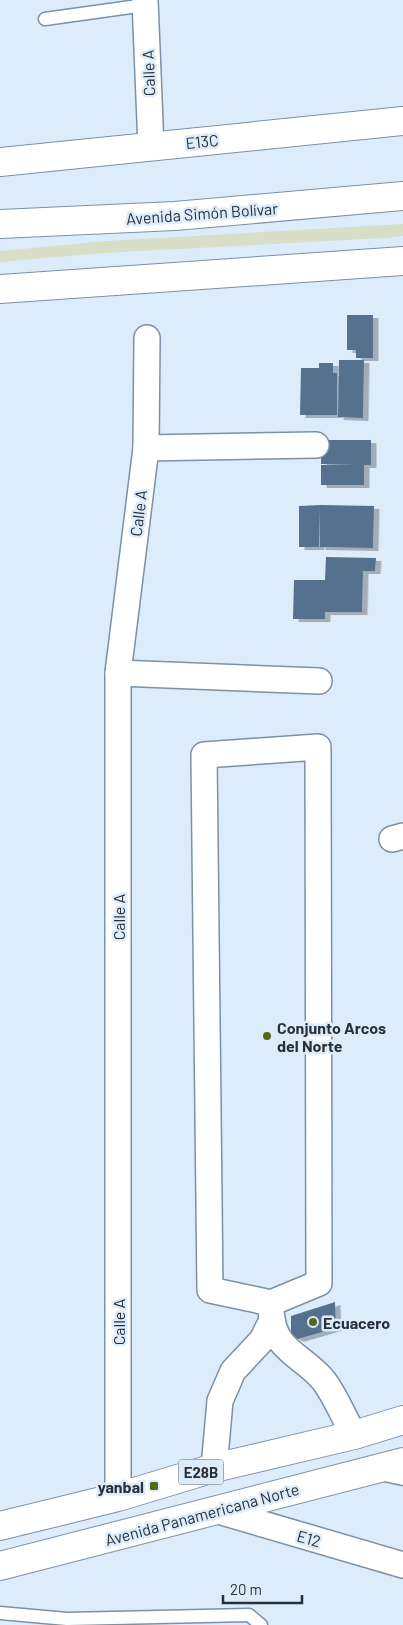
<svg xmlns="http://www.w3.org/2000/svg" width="403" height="1625" viewBox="0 0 403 1625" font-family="Barlow,sans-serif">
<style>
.green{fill:#d7e0c6}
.building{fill:#54718d;filter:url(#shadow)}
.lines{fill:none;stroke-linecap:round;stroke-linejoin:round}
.lane-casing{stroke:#7a91a8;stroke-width:15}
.street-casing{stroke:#7a91a8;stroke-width:28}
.secondary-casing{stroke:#7a91a8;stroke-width:30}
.primary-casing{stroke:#7a91a8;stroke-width:30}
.highway-casing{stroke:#7a91a8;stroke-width:30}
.lane{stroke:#fff;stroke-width:12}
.street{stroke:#fff;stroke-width:25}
.secondary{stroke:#fff;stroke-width:28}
.primary{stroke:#fff;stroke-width:28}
.highway{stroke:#fff;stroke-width:28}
.poi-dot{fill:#546917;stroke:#ddecfb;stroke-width:2}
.labels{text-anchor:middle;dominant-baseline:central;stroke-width:5;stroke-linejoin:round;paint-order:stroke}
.shield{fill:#ddecfb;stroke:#5e6975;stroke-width:1}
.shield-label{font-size:15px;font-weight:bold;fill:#28313b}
.street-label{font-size:16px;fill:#28313b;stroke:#ddecfb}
.poi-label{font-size:16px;font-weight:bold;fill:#28313b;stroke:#ddecfb;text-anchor:start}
</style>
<defs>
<filter id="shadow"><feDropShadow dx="5.5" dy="3" stdDeviation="0" flood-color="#0004"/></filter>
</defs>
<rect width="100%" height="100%" fill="#ddecfb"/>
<path class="green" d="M403,224V236L385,238L104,253L0,262V251L106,241Z"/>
<g class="building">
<path d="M347,315H373V358H356V350H347Z"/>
<path d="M339,360H364L363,418L338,417Z"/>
<path d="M319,363H333V373H337V415H300L301,368H319Z"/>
<path d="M321,440H371V465H364V485H321V465L356,464H321Z"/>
<path d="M320,505L319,547H299V506Z"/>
<path d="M320,505L374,506L373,548L320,547Z"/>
<path d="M326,557L376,558L375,571H363L362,612H325V619H293L294,580H325Z"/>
<path d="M335,1302L336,1328L298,1339L291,1335V1316Z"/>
</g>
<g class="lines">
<g class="lane-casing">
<g id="lane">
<path d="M45,19L145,5"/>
<path d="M380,1474L403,1479"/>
<path d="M0,1613L67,1619L249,1615L261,1625"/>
</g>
</g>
<g class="street-casing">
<g id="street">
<path d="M145,0L151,147"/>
<path d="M146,448L316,445"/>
<path d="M118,673L319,681"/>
<path d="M318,747L319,1283L271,1303L210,1290L204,755Z"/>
<path d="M392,839L403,836"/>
<path d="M271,1310C273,1352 302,1354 324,1381C336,1397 344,1418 354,1435"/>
<path d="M214,1468L220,1401L233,1371L262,1340L272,1320"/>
<path d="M118,1497V673L146,448L147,338"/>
<path d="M215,1510L403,1565"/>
</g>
</g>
<g class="secondary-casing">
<path id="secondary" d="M0,162L403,121"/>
</g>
<g class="primary-casing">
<g id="primary">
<path d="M0,1526L118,1497L214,1468L354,1435L403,1420"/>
<path d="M0,1566L403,1462"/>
</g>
</g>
<g class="highway-casing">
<g id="highway">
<path d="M0,224L175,216L403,196"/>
<path d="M0,289L403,261"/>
</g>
</g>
<use href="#lane" class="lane"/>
<use href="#street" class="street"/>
<use href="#secondary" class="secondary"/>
<use href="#primary" class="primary"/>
<use href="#highway" class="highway"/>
</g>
<g class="poi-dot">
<circle cx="267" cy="1036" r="5"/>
<circle cx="313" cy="1322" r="5"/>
<rect x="149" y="1481" width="10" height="10" rx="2.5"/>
</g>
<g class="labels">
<rect class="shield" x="178.5" y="1459.5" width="45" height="25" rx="4"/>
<g class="shield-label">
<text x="201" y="1472">E28B</text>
</g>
<g class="street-label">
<text transform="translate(148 73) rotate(-92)">Calle A</text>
<text transform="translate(202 141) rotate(-6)">E13C</text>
<text transform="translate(202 213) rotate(-4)">Avenida Simón Bolívar</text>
<text transform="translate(138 513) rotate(-83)">Calle A</text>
<text transform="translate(118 917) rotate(-90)">Calle A</text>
<text transform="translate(118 1322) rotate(-90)">Calle A</text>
<text transform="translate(202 1514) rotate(-15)">Avenida Panamericana Norte</text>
<text transform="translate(309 1538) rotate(16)">E12</text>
</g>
<g class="poi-label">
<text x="277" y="1027">Conjunto Arcos<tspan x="277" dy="18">del Norte</tspan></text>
<text x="323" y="1322">Ecuacero</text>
<text x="144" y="1486" text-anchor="end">yanbal</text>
</g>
</g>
<path d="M223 1595v8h79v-8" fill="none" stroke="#28313b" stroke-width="2.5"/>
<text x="230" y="1595" font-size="15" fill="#28313b" stroke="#ddecfb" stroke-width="4" paint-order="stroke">20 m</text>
</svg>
